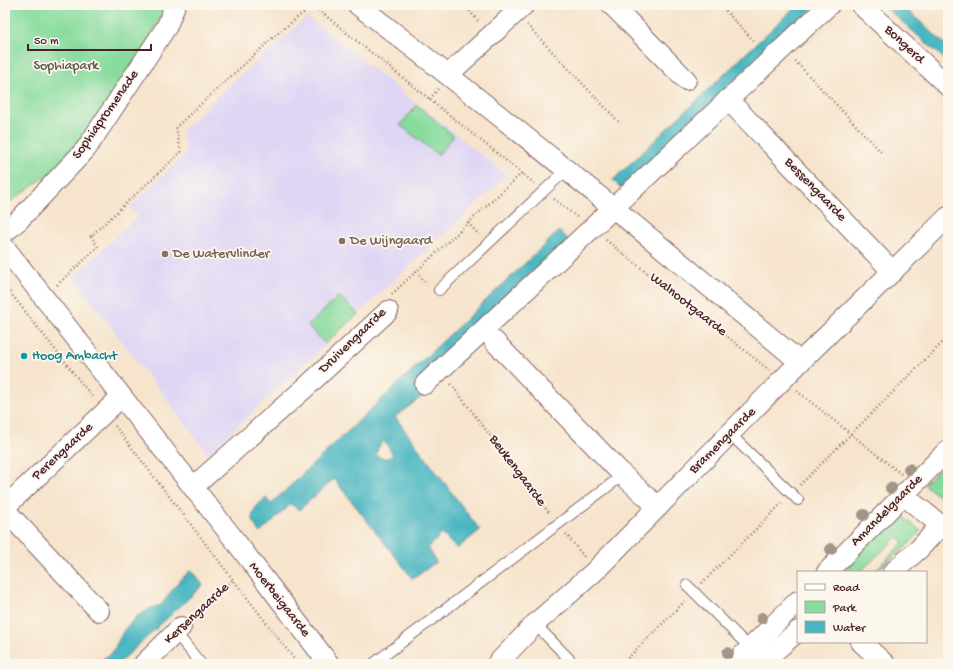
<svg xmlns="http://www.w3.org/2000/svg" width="953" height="669" viewBox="0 0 953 669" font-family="'Gochi Hand',sans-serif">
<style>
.built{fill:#dfd5f5}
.green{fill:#87db9d;stroke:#687d64}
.water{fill:#47b6c1;stroke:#486a76;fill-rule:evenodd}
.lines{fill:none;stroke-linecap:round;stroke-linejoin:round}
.lane-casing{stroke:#866463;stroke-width:12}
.street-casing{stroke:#866463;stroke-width:22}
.path{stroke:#866463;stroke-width:2.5;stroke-dasharray:1 3;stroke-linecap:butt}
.lane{stroke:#fff;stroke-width:10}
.street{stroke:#fff;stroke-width:20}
.tree{fill:#a19686}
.education-dot{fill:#8d6e63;stroke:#fbf7ec;stroke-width:1.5}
.culture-dot{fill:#0f9aa8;stroke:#fbf7ec;stroke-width:1.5}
.labels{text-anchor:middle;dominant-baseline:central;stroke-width:3.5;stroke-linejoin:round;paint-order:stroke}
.street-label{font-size:14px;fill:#4a1f2b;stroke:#fbf7ec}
.park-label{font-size:14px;fill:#5c574d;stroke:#fbf7ec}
.education-label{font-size:14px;fill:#785e54;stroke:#fbf7ec;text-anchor:start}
.culture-label{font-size:14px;fill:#0d838f;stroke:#fbf7ec;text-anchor:start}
</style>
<rect width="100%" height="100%" fill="#fbf7ec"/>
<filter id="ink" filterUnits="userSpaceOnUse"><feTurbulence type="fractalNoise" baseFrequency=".025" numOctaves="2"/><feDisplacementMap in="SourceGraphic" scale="8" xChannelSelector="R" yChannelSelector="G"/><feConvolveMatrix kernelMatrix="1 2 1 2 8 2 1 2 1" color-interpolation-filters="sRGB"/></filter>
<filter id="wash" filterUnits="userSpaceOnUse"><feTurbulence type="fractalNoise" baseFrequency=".012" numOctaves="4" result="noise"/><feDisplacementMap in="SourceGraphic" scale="16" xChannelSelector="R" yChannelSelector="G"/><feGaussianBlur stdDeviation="0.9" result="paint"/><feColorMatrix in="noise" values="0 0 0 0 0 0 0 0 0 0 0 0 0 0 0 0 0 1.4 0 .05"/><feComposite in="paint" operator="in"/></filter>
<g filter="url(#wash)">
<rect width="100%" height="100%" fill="#f6e4cc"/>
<path class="built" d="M307,17L507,175L208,454L73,277L138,216L130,207L186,153L182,131L223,91Z"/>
<g class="green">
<path d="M5,5H167L118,99L50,173L5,206Z"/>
<path d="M417,105L454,136L438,155L400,125Z"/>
<path d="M339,296L358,314L325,344L308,326Z"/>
<path d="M948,461V504L924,484Z"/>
<path d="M897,512L921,531L906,547L874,572L904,541L897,537L863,569L866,572H837Z"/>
</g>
<g class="water">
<path d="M797,5H816L624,191L613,180Z"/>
<path d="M883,5H902L948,47V62Z"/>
<path d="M559,231L569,240L428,392L395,417L480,530L457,549L442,534L428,547L436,562L413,579L334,479L299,510L291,504L260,533C248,518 251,509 266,498L271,504ZM383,441L387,445L393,455C387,459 382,459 376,455L378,448Z"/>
<path d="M191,570L203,585L118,664H95L112,653L124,630L136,617L151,608L161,605L180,580Z"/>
</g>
</g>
<g filter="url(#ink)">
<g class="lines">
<g class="lane-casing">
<g id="lane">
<path d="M439,290L566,170"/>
<path d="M730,434L798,500"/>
<path d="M687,585L750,648"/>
<path d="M535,624L574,664"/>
<path d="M176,633L201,664"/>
<path d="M373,664L623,475"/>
</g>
</g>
<g class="street-casing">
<g id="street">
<path d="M358,5C509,121 655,241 800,362"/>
<path d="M612,5L686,80"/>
<path d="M861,5L948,86"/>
<path d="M449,74L524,5"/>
<path d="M727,100L737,109L893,272"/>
<path d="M5,232L19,220L86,149L167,26L175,5"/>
<path d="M5,248L233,538L329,664"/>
<path d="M494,341L623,475L658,507"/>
<path d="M425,384C561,259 694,131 829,5"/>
<path d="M193,487L306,387L388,311"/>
<path d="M903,495L948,531"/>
<path d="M5,507L121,397"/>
<path d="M5,510L99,611"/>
<path d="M827,572L948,450"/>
<path d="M893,572L919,549L941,525"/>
<path d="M861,642L885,664"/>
<path d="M144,664L181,627"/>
<path d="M497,664L535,624L595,571L800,362L948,217"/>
<path d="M734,664L798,601"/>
<path d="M760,664L798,631"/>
</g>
</g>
<g class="path">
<path d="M312,5L534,183"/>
<path d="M464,5L479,22"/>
<path d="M720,5L754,41"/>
<path d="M527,25L619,122"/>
<path d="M795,61L882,153"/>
<path d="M430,99L438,89"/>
<path d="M554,199L578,218"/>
<path d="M468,223L479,235"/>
<path d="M606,240L769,370"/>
<path d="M416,272L427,284"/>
<path d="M57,285L98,247L91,236L181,152L176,127L277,34L303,13L310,5"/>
<path d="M5,286L94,399"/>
<path d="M392,294L522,173"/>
<path d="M451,384L550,514"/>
<path d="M797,391L901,474"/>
<path d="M115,426L298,664"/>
<path d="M800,485L948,337"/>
<path d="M566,534L585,558"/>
<path d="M702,583L782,503"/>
<path d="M193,616L233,580"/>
<path d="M622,664L685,601"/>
</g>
<use href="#lane" class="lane"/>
<use href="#street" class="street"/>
</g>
<g class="tree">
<circle cx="909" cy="469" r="6"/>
<circle cx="891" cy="488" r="6"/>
<circle cx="864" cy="515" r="6"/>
<circle cx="831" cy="549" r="6"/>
<circle cx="762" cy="618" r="6"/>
<circle cx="728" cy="653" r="6"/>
</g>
</g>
<g class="education-dot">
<circle cx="342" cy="241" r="4"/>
<circle cx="165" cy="254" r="4"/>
</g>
<circle class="culture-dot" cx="24" cy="356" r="4"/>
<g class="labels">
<g class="street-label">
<text transform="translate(904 45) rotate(43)">Bongerd</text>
<text transform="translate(106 115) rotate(-55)">Sophiapromenade</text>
<text transform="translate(815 190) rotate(46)">Bessengaarde</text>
<text transform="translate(688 305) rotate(38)">Walnootgaarde</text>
<text transform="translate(353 341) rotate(-44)">Druivengaarde</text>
<text transform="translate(723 441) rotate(-45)">Bramengaarde</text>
<text transform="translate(63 452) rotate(-43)">Perengaarde</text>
<text transform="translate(517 471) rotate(53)">Beukengaarde</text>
<text transform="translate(887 511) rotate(-45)">Amandelgaarde</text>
<text transform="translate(279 600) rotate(52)">Moerbeigaarde</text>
<text transform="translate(197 614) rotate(-43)">Kersengaarde</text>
</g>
<g class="park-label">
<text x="66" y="66">Sophiapark</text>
</g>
<g class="education-label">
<text x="350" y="241">De Wijngaard</text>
<text x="173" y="254">De Watervlinder</text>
</g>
<g class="culture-label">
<text x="32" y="356">Hoog Ambacht</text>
</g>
</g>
<rect width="953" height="669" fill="none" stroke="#fbf7ec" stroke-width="20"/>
<rect x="797" y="571" width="130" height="72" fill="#fbf7ec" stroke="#b4a19f"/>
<rect x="805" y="584" width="20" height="6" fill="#ffffff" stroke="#b4a19f"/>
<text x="833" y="591" font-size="12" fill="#4a1f2b">Road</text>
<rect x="805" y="601" width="20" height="12" fill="#87db9d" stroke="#b4a19f"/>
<text x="833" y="611" font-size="12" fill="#4a1f2b">Park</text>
<rect x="805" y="621" width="20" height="12" fill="#47b6c1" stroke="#b4a19f"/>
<text x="833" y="631" font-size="12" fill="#4a1f2b">Water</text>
<path d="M28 44v6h123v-6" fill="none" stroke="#4a1f2b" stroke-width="2"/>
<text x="34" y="44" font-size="12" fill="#4a1f2b" stroke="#fbf7ec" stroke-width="3" paint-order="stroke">50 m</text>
</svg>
